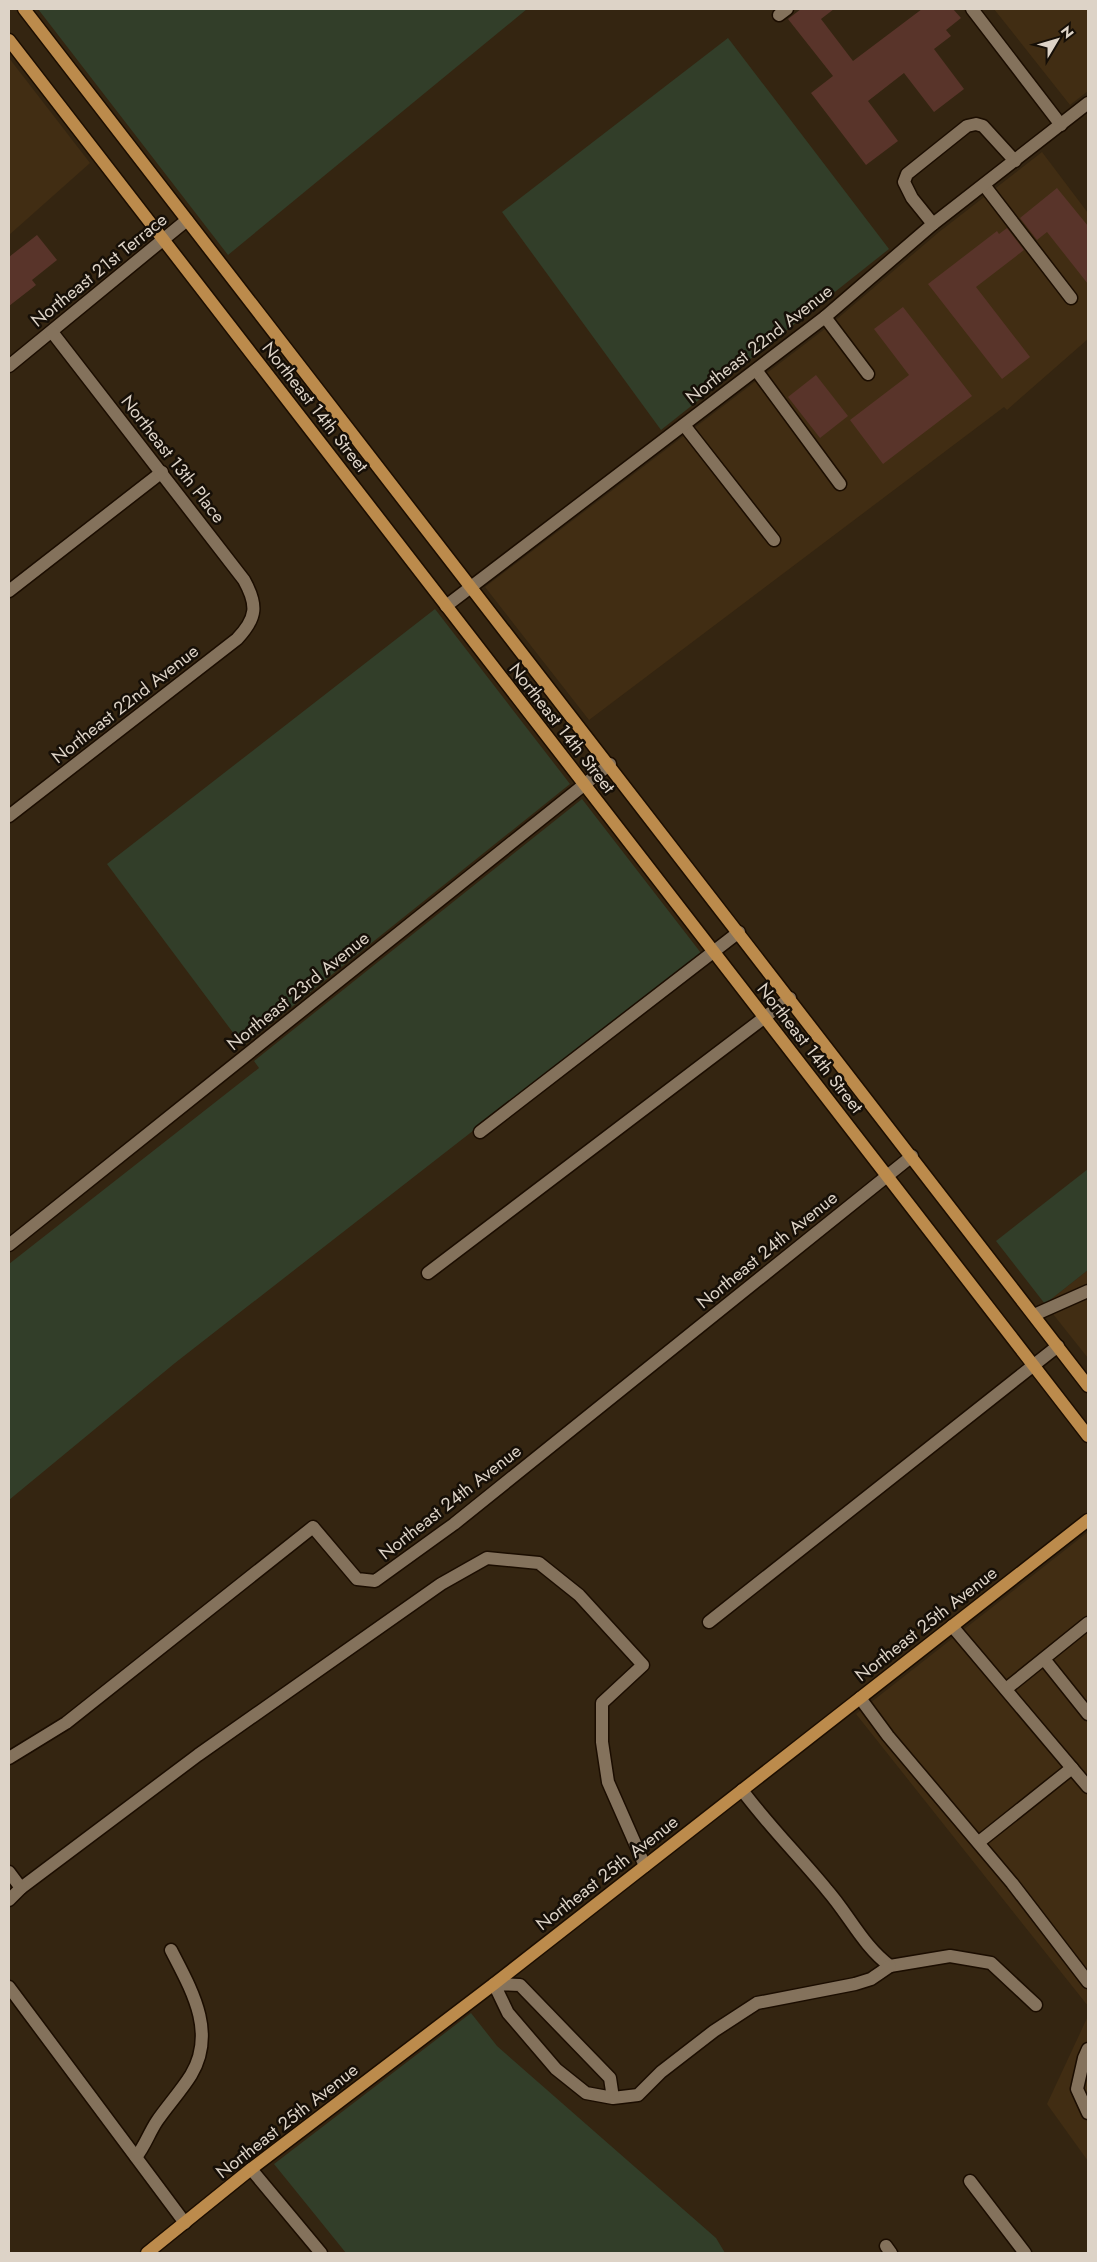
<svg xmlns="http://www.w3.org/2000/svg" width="1097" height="2262" viewBox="0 0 1097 2262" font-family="Jost,sans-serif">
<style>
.built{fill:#412d13}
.green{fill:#323e29}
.building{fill:#59342a}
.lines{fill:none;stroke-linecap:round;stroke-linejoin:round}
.minor-casing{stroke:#1b0d00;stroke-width:15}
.major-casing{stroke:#1b0d00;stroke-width:15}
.minor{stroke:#84725c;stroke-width:12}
.major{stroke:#bc8b4c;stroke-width:12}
.labels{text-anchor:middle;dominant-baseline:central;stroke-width:5;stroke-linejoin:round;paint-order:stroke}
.street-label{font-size:18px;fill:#ddd3c7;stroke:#160f07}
</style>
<rect width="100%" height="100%" fill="#342511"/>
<g class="built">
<path d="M994,9H1088V91L1070,105Z"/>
<path d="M9,58L90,163L9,235Z"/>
<path d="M1042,152L1088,213V339L1007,410L1004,407L589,720L485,587L830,325L939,232Z"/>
<path d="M1088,1270V1358L1045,1304Z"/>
<path d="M1088,1532V2006L856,1714Z"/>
<path d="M1088,2016V2161L1047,2104Z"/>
</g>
<g class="green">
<path d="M38,9H527L228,255Z"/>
<path d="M728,38L889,249L661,430L502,212Z"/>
<path d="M435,609L570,784L243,1046L107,864Z"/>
<path d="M582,799L701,953L175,1363L9,1500V1264L259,1068L254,1061Z"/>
<path d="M1088,1169V1270L1045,1304L996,1241Z"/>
<path d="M471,2013L497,2046L716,2238L725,2253H346L274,2164Z"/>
</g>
<g class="building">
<path d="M801,9H834L821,19L853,61L922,9H953L961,18L946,30L951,36L934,49L964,89L934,112L904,73L868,101L898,141L866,165L811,93L833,76L788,19Z"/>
<path d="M1057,188L1088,226V284L1047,232L1037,240L1020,218Z"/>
<path d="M1007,228L1024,250L976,287L1030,357L1002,379L928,284L997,231L999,234Z"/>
<path d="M37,235L57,260L32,280L36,285L9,306V257Z"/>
<path d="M903,307L972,396L883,464L850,420L909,375L874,329Z"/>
<path d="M816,375L848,416L820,438L788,397Z"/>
</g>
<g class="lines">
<g class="minor-casing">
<g id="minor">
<path d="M972,9L1061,125"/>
<path d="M779,15L787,9"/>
<path d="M984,185L1071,298"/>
<path d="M933,224L912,198L904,182L907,174L967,126L976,124L983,126L1015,161"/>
<path d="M825,317L868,374"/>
<path d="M9,366L187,220"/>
<path d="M756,370L840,484"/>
<path d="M684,425L774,540"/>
<path d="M9,591L162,472"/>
<path d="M446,606L825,317L933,224L1088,103"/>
<path d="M9,816L237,639C257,618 258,605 244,580L52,332"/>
<path d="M480,1132L739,932"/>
<path d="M9,1245L610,764"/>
<path d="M428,1273L790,998"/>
<path d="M1034,1315L1088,1291"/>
<path d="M709,1622L1058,1346"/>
<path d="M952,1626L1088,1787"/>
<path d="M1044,1659L1088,1714"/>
<path d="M1006,1689L1088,1623"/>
<path d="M860,1698L888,1736L1012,1883L1088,1982"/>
<path d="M9,1758L66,1723L313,1527L357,1579L375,1581L454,1524L912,1156"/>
<path d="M742,1790C768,1825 799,1856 827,1890C849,1915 863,1946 890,1966L950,1956L991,1963L1036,2005"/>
<path d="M979,1842L1072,1768"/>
<path d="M9,1872L21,1888L198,1755L441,1584L487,1558L539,1563L579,1595L643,1665L602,1703V1742L608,1782L645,1866"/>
<path d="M9,1900L21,1888"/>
<path d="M9,1987L185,2223"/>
<path d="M1088,2049L1084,2058L1077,2089L1088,2113"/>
<path d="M613,2098L610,2078L520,1985L494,1984L508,2013L556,2069L586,2093L613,2098L638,2095L661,2072L714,2031L757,2003L855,1984L871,1979L890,1966"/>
<path d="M136,2157C145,2146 149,2133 157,2121C168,2105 181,2091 191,2075C217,2032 191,1989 171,1950"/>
<path d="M251,2169L321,2253"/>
<path d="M970,2181L1025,2253"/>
<path d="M886,2246L891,2253"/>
</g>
</g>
<g class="major-casing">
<g id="major">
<path d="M24,9L1088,1386"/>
<path d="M9,40L1088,1436"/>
<path d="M147,2253L251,2169L494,1984L1088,1520"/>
</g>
</g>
<use href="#minor" class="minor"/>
<use href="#major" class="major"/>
</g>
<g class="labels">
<g class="street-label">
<text transform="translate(99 270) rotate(-39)">Northeast 21st Terrace</text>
<text transform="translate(759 344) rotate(-38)">Northeast 22nd Avenue</text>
<text transform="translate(315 407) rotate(52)">Northeast 14th Street</text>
<text transform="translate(173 459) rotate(52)">Northeast 13th Place</text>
<text transform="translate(125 704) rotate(-38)">Northeast 22nd Avenue</text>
<text transform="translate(562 728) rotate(52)">Northeast 14th Street</text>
<text transform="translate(298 991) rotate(-39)">Northeast 23rd Avenue</text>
<text transform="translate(810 1048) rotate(52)">Northeast 14th Street</text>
<text transform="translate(767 1250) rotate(-39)">Northeast 24th Avenue</text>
<text transform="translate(450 1502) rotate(-38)">Northeast 24th Avenue</text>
<text transform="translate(926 1624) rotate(-38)">Northeast 25th Avenue</text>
<text transform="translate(607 1873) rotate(-38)">Northeast 25th Avenue</text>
<text transform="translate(287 2121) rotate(-38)">Northeast 25th Avenue</text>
</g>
</g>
<rect width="1097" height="2262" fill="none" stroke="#ddd3c7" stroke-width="20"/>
<g transform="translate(1057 40) rotate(52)" stroke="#160f07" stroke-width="4" paint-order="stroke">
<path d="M0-4L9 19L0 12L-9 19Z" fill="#ddd3c7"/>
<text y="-8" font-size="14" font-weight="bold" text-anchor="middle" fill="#ddd3c7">N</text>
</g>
</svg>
